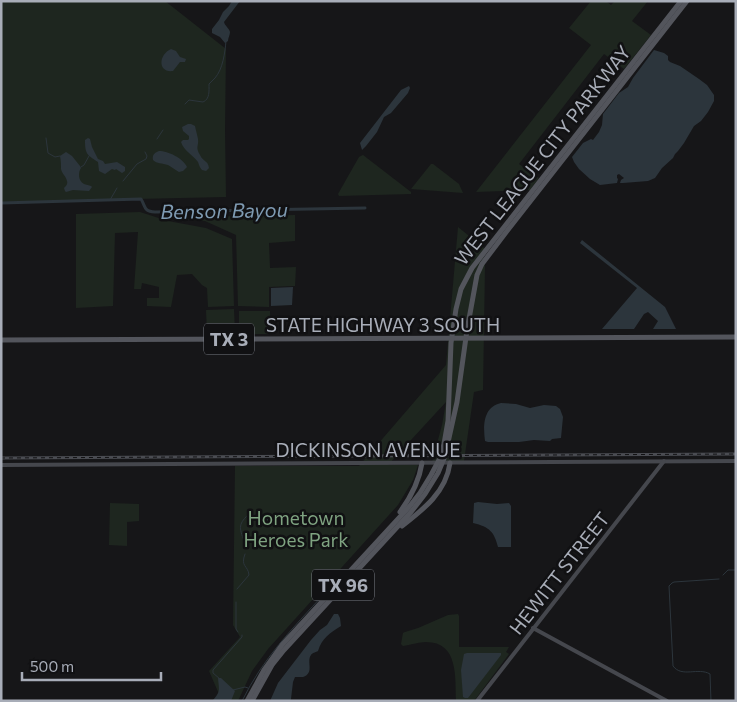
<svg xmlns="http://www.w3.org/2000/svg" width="737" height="702" viewBox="0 0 737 702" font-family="Commissioner,sans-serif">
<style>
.green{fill:#1e261f}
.water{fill:#2c353c}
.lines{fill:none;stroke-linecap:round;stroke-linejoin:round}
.stream{stroke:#2c353c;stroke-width:1}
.river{stroke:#2c353c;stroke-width:3}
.secondary{stroke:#45474d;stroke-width:4}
.primary{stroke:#53555c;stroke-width:5}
.rail-casing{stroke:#4a4c52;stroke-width:3}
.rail{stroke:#111113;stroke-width:1;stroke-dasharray:4;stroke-linecap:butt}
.labels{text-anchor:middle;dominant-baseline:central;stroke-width:5;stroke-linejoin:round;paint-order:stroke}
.shield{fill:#111113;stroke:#7b7e86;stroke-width:1}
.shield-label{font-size:18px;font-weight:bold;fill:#a8adb8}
.street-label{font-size:19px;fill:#a8adb8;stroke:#111113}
.park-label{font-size:19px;fill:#7fa381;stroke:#111113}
.water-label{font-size:20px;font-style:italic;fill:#7f9bb3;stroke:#111113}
</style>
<rect width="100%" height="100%" fill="#161618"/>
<g class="green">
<path d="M1,1H165L226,49L225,130L226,197L1,202Z"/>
<path d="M591,1H606L611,5L615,1H648L632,21L651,35L624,69L604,54L519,164L539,178L530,190L476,192L591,45L569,28Z"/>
<path d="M363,155L411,192V194L339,196L338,194L359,157Z"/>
<path d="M431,164H433L459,184L463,193L411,189Z"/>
<path d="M140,212L168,221L206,228L232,239L234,306L208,307L207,288L202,285L192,274L177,275L171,307L147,306V298H159V287L142,283L141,289H134L138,232L115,233L113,306L76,308V214Z"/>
<path d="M295,215V241L269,243L270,268L296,267L295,286L269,287V307L238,306L236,235L205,221L175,219L174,217Z"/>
<path d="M458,227L484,248L485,267L483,390L474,392L464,461L432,462L442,425L446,402L388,465H418L413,480L398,505L268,649L252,671L238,701H222L209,671L240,637L233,625L235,466H359L446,365Z"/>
<path d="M234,309L235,333L207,334L206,310Z"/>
<path d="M239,311H270L271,334H239Z"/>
<path d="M110,503L139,504V521L127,522V546L109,545Z"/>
<path d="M458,614L459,616V647H509L506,652L509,654L474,701H456C455,678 459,642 426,642C419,642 410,645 403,646L401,644L403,633L405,632L418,628L448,615Z"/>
</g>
<g class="water">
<path d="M232,1H240L224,22C225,26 229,28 230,32C230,35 228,38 228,41L225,43L220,37L212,33V29L219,20L223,12L229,6Z"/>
<path d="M171,49L176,51L180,57L186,59L185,62H180L173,71C158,73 158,55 171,49Z"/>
<path d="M654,50L664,53L668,56V60L670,62L680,66L699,79L707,85L714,95V101L708,112L701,121L694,126L684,143L678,151L675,154L673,158L662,168L655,178L648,181L623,183H620L621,180L624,178L619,174L617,175V178L618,179L617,183L600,185L590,179L579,169L574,162L572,157L583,143L591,139L593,140L599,132L602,125L603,114L619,93L628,87L633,78Z"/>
<path d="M409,86L410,88L408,93L391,113L384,117L377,132L366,146L362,150L360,143L401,90Z"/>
<path d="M188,124H191L195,126C196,131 197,134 198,139C199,146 195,147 200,155C203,162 208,160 209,168L206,171L202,170C200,168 199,165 198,162C193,155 184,151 181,142L183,140H188L189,139V136L183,131L182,127Z"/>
<path d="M88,138L90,139L92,147L98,159L103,161L105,164L117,162L125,167V171L122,173L116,169L115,170L112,169L105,174L99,171L98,162C87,155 85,154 85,140Z"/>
<path d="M159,151C168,151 183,158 187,167L183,171L179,172C175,170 172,167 168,165C162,163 157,164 153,160C152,155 154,153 159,151Z"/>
<path d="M66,152L72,156L80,166L81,168C78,172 78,181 84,184C86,185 89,185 91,186L92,187L89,191L73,190L66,192L65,191L64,188C66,186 68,184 67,181C66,176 62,174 61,169C61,164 61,161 60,156Z"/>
<path d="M582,240L665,307L676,329H653L658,321L648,312L644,314L634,329H602L637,288L580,243Z"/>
<path d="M293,287L292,305L271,306V288Z"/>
<path d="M501,403L516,404L530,408L544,405L556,406L560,409L563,417L561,438L552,439L550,441L534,440L519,442H488L485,441C483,426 483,407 501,403Z"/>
<path d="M478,502L497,504L509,503L511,506V547H498C494,532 490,527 473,523L474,503Z"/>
<path d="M334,614H338L340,618L341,626C330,633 322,638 318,651C316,652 312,653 311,655C306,662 315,673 303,677C301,677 298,677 295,677L293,682L291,699L290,701H270L278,683L311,640L320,630L327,625Z"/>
<path d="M467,653H501V655L468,698H465L463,697L461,670L464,654Z"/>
<path d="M218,678H221L235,691L231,701H212C221,692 219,690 218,678Z"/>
</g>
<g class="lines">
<g class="stream">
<path d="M185,104L189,100L203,102C210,99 209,91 209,84C211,82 213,80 215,78C223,69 225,52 226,41"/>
<path d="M46,138L48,153L55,157L60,156"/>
<path d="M157,139L163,130"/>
<path d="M81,167L84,165L89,156"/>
<path d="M123,181L137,164L146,159L147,156L145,152"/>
<path d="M110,200L117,188"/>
<path d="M257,515L275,523"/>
<path d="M244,541C239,527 238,524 250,513L255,515"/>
<path d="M723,575L728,570H736"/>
<path d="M237,589L249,575C248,565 240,567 245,554"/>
<path d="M236,602V629L238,632"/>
<path d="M220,679L213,673V670L242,637V635"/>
<path d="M233,690L245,687L248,688"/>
<path d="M242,701C263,658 292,629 324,594"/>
<path d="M711,701L710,674C698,667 682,678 673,666L669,586L672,583L674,582L719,579"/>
</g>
<path class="river" d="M1,203L141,199C146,207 143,211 155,212L365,208"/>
<g class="secondary">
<path d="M1,465L736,461"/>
<path d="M533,628L667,701"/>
<path d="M477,701L664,461"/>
</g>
<g class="primary">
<path d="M1,340C246,337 491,340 736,337"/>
<path d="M400,512C411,497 419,482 422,463"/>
<path d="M402,526C424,509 446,492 450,463"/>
<path d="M247,701L264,670L282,645L409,507L420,493L431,475L439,460L444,444L448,421L451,343L456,309L461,289L472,268L681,1"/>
<path d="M252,701L272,665L284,650L411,512L425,494L438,473L445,456L457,402L467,330L477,275L482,264L507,231L687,1"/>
</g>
<g class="rail-casing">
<path id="rail" d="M1,458L736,454"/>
</g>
<use href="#rail" class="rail"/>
</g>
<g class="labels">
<g class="shield">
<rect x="204" y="323.5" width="50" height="31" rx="4"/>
<rect x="312" y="569.5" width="62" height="31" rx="4"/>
</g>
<g class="shield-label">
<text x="229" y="339">TX 3</text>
<text x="343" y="585">TX 96</text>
</g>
<g class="street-label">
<text transform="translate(542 155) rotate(-52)">WEST LEAGUE CITY PARKWAY</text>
<text x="383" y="324">STATE HIGHWAY 3 SOUTH</text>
<text x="368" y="449">DICKINSON AVENUE</text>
<text transform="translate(559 573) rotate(-52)">HEWITT STREET</text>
</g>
<g class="park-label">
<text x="296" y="517">Hometown<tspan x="296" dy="22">Heroes Park</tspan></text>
</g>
<g class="water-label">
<text transform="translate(224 210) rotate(-1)">Benson Bayou</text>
</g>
</g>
<rect width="737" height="702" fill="none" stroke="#a8adb8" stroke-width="5"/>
<path d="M22 672v8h139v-8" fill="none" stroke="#a8adb8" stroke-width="2.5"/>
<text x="30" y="672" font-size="15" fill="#a8adb8" stroke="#111113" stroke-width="4" paint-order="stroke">500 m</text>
</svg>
